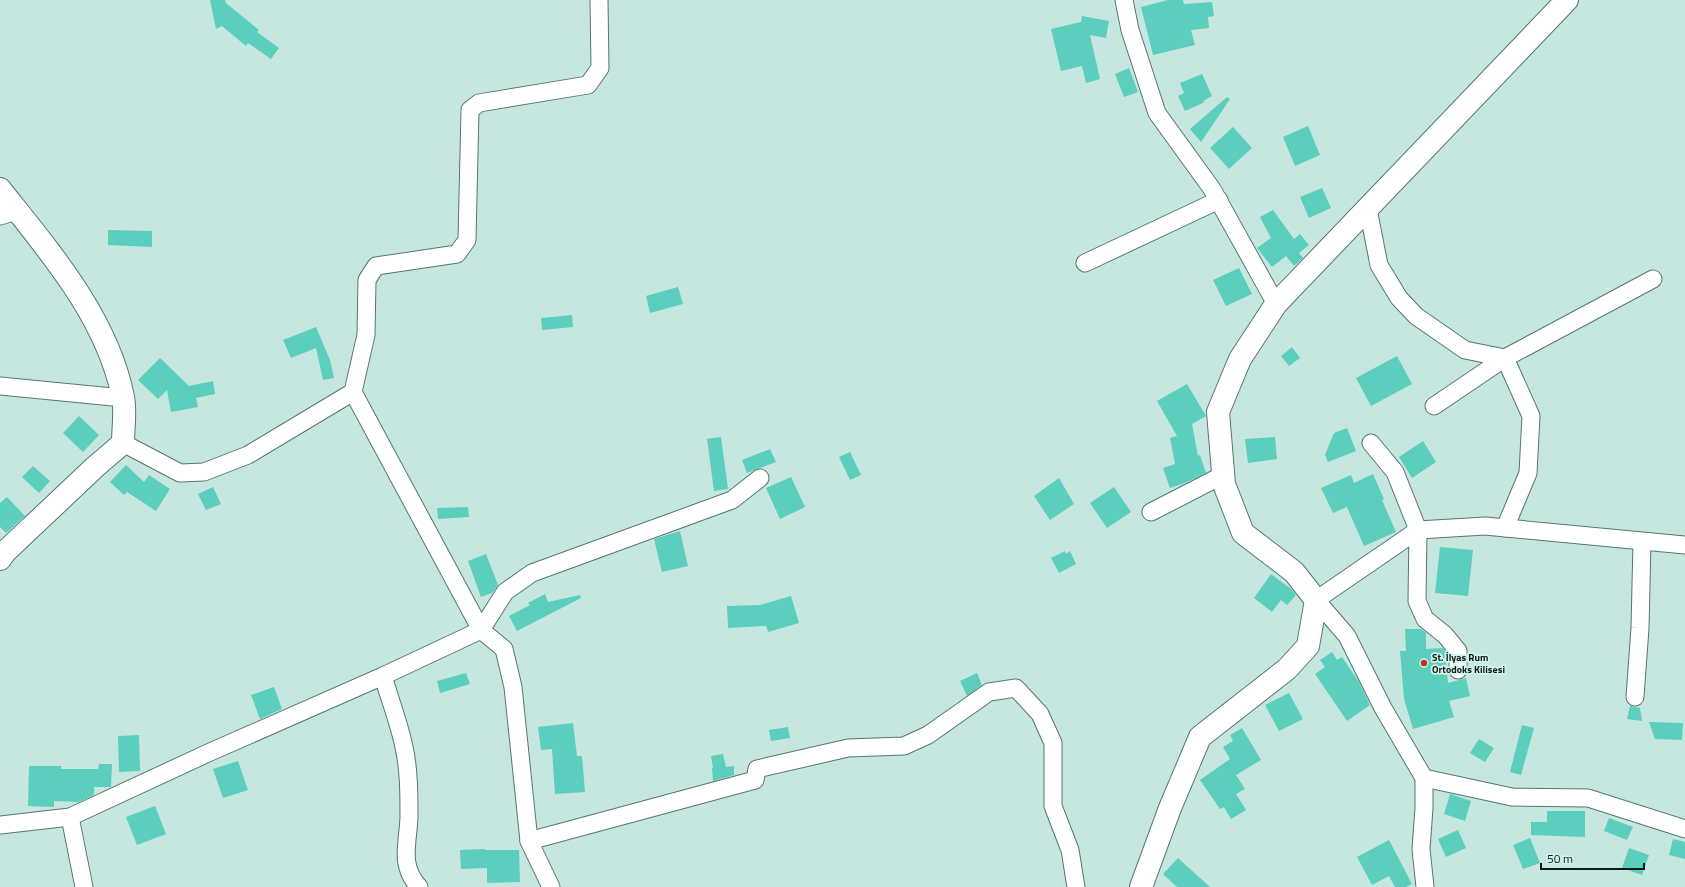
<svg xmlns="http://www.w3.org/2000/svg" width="1685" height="887" viewBox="0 0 1685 887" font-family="'Titillium Web',sans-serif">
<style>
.building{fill:#5ccebd}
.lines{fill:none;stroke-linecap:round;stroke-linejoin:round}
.street-casing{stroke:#567670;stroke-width:19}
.secondary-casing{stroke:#567670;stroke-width:24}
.street{stroke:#fff;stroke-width:17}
.secondary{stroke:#fff;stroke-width:22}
.poi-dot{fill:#c0341f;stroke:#d2f4ed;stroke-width:1.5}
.labels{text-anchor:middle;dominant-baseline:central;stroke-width:3.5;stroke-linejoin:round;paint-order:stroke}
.poi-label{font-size:10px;font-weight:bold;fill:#0d1a17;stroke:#d2f4ed;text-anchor:start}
</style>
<rect width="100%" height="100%" fill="#c5e7e0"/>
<g class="building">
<path d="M210,0H225L226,3L259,30L257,32L279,48L271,59L248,43L246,46L222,26L216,29Z"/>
<path d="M1168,0H1183L1184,4L1212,2L1214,16L1208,17L1209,28L1191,30L1195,45L1153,55L1141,7Z"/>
<path d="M1082,16L1109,21L1106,38L1090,35L1100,79L1086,83L1082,66L1061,71L1051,29L1081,22Z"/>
<path d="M1129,68L1138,92L1124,97L1115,74Z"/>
<path d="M1202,74L1212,96L1203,101L1205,102L1185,111L1178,96L1184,93L1180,83Z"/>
<path d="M1227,97L1230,99L1201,142L1190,129Z"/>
<path d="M1308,126L1320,155L1295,166L1283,137Z"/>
<path d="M1233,127L1252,148L1229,169L1210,148Z"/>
<path d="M1322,188L1331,208L1309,218L1300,197Z"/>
<path d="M1273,210L1294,239L1300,234L1309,245L1299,253L1303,258L1294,266L1286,256L1272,267L1257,248L1271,238L1260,217Z"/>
<path d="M108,230L152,231V247L108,245Z"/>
<path d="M1239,268L1252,294L1226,306L1213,280Z"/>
<path d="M678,287L683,304L650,313L646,296Z"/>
<path d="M572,315L573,327L542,330L541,318Z"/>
<path d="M316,327L330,360L334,378L323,380L316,348L291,358L283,340Z"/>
<path d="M1292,347L1300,358L1289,366L1281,356Z"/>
<path d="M1397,356L1412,384L1371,406L1356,378Z"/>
<path d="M160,358L189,386L213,381L215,394L196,398L198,407L171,412L167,390L158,399L138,380Z"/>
<path d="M1187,384L1206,416L1192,424L1198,456L1200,455L1206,473L1185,483L1170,488L1163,468L1175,464L1170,438L1177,436L1157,401Z"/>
<path d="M79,416L99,435L83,452L63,433Z"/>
<path d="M1347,428L1356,451L1328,462L1325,455L1334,433Z"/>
<path d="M721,437L728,489L714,491L707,439Z"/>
<path d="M1275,437L1277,459L1248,463L1245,439Z"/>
<path d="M1423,441L1436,462L1412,478L1399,457Z"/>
<path d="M770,449L776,462L747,473L742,460Z"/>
<path d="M850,452L861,475L850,480L839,457Z"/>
<path d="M126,465L144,482L149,475L170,489L156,511L127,492L124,495L110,482Z"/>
<path d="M33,466L50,481L39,493L22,477Z"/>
<path d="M1373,474L1384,499L1382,500L1396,532L1364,546L1347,507L1333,513L1321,488L1351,475L1354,483Z"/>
<path d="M791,477L805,507L780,519L766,488Z"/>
<path d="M1059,478L1074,504L1050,520L1034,496Z"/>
<path d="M213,487L221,504L206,510L198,494Z"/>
<path d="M1114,487L1131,512L1107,528L1090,503Z"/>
<path d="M7,497L25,516L6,533L0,527V503Z"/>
<path d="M468,507L469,517L438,519L437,508Z"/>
<path d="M680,531L688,566L662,572L654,539Z"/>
<path d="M1440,547L1473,550L1468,596L1435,593Z"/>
<path d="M1065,551L1066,554L1070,551L1076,564L1059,573L1051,558Z"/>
<path d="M486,554L498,585L492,593L481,597L468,561Z"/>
<path d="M1271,574L1291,589L1296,595L1287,605L1281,600L1272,612L1254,598Z"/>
<path d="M545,594L548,602L580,595L581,598L517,631L509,616L530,605L528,603Z"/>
<path d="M791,596L799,623L768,632L766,626L728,628L727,606L760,605Z"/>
<path d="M1405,629H1421L1426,633V649L1443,648L1445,651L1448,683L1466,678L1470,696L1449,701L1454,717L1413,729L1404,699L1400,651H1406Z"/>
<path d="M1332,652L1337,660L1342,657L1359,682L1370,705L1347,721L1315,674L1325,667L1320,660Z"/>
<path d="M466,673L470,684L440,693L437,681Z"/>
<path d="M977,673L982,685L967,696L960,681Z"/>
<path d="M274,687L282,709L260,719L251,695Z"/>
<path d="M1289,693L1303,719L1279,731L1265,705Z"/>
<path d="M1630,706L1640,708L1642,721L1627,719Z"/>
<path d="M1649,722L1683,723L1682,740L1655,739Z"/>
<path d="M573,723L577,756H582L585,792L555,794L552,749L541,750L538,727Z"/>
<path d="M1522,725L1534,728L1521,775L1510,772Z"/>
<path d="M788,727L790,738L771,741L769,730Z"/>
<path d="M1242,728L1261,760L1236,775L1245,789L1236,794L1246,810L1231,819L1224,807L1220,809L1200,780L1230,759L1223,747L1233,741L1230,735Z"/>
<path d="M139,735L140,771L119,772L118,736Z"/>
<path d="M1479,739L1494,748L1485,762L1470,753Z"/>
<path d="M723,754L726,767L734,766V775L713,781L712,768H713L711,756Z"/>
<path d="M238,761L248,790L223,798L213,769Z"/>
<path d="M99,764H112L111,787H94V795L79,802L54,801V807L28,806L29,766H61V769H98Z"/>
<path d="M1450,794L1471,801L1465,821L1444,814Z"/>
<path d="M155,806L166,834L137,845L126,817Z"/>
<path d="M1547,811H1585V837L1531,835V822H1547Z"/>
<path d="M1609,818L1633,827L1627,840L1604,831Z"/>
<path d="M1458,830L1466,848L1446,857L1438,839Z"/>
<path d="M1530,838L1540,863L1523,869L1513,845Z"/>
<path d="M1673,839L1685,842V859L1669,855Z"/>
<path d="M1389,840L1412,884L1406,887H1395L1389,876L1372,885L1357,857Z"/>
<path d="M1629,848L1649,855L1642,875L1622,868Z"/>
<path d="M485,849V850H519L520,882L487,883V868L461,869L460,850Z"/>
<path d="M1178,858L1210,887H1177L1163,874Z"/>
</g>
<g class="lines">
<g class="street-casing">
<g id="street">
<path d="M1124,0L1130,30L1157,113L1212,189L1276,304"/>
<path d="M1368,209L1379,265L1399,298L1416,316L1465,350L1505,358L1531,416L1528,473L1505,528"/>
<path d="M0,216L17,211"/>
<path d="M1085,263L1219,200"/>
<path d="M0,386L123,398"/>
<path d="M1434,406L1505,358L1653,279"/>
<path d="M123,443L180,473L204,472L248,455L353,392"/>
<path d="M1371,443L1395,472L1418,530L1417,601L1425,619L1445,635L1458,651V670"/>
<path d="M1151,512L1223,475"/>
<path d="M383,676C390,700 399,723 404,747C409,769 409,795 409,817C408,844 399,865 419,887"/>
<path d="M1635,697L1640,628L1642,542"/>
<path d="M1424,778L1512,797L1588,798L1685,829"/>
<path d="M70,817L84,887"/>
<path d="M0,825L70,817L208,753L383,676L481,630L505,592L532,573L732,500L760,478"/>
<path d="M529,841L755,780L757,769L848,748L904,746L928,735L989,692L1016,688L1040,714L1053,743V806L1070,850L1076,887"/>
<path d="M551,887L529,841L513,687L504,649L481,630L353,392L366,335L367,280L376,266L457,254L467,240L470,110L479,103L588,85L600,68L599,0"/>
<path d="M1425,887L1421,849L1424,808V778L1383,708L1347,636L1316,600L1418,530L1485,526L1685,545"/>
</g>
</g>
<g class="secondary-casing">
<g id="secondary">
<path d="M0,189C49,251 107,317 123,397C126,411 123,428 123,443L95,467L5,552L0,559"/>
<path d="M1141,887L1170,808L1200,737L1287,669L1308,646L1316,600L1294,572L1243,533L1224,484L1218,412L1240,359L1276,304L1567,0"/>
</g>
</g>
<use href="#street" class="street"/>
<use href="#secondary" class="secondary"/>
</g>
<circle class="poi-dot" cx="1424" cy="663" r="4"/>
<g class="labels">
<g class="poi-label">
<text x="1432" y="657">St. İlyas Rum<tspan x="1432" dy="12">Ortodoks Kilisesi</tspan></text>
</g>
</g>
<path d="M1541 863v6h103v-6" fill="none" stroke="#0d1a17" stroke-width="2"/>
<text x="1547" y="863" font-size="12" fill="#0d1a17" stroke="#d2f4ed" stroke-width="3" paint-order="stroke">50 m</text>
</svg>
